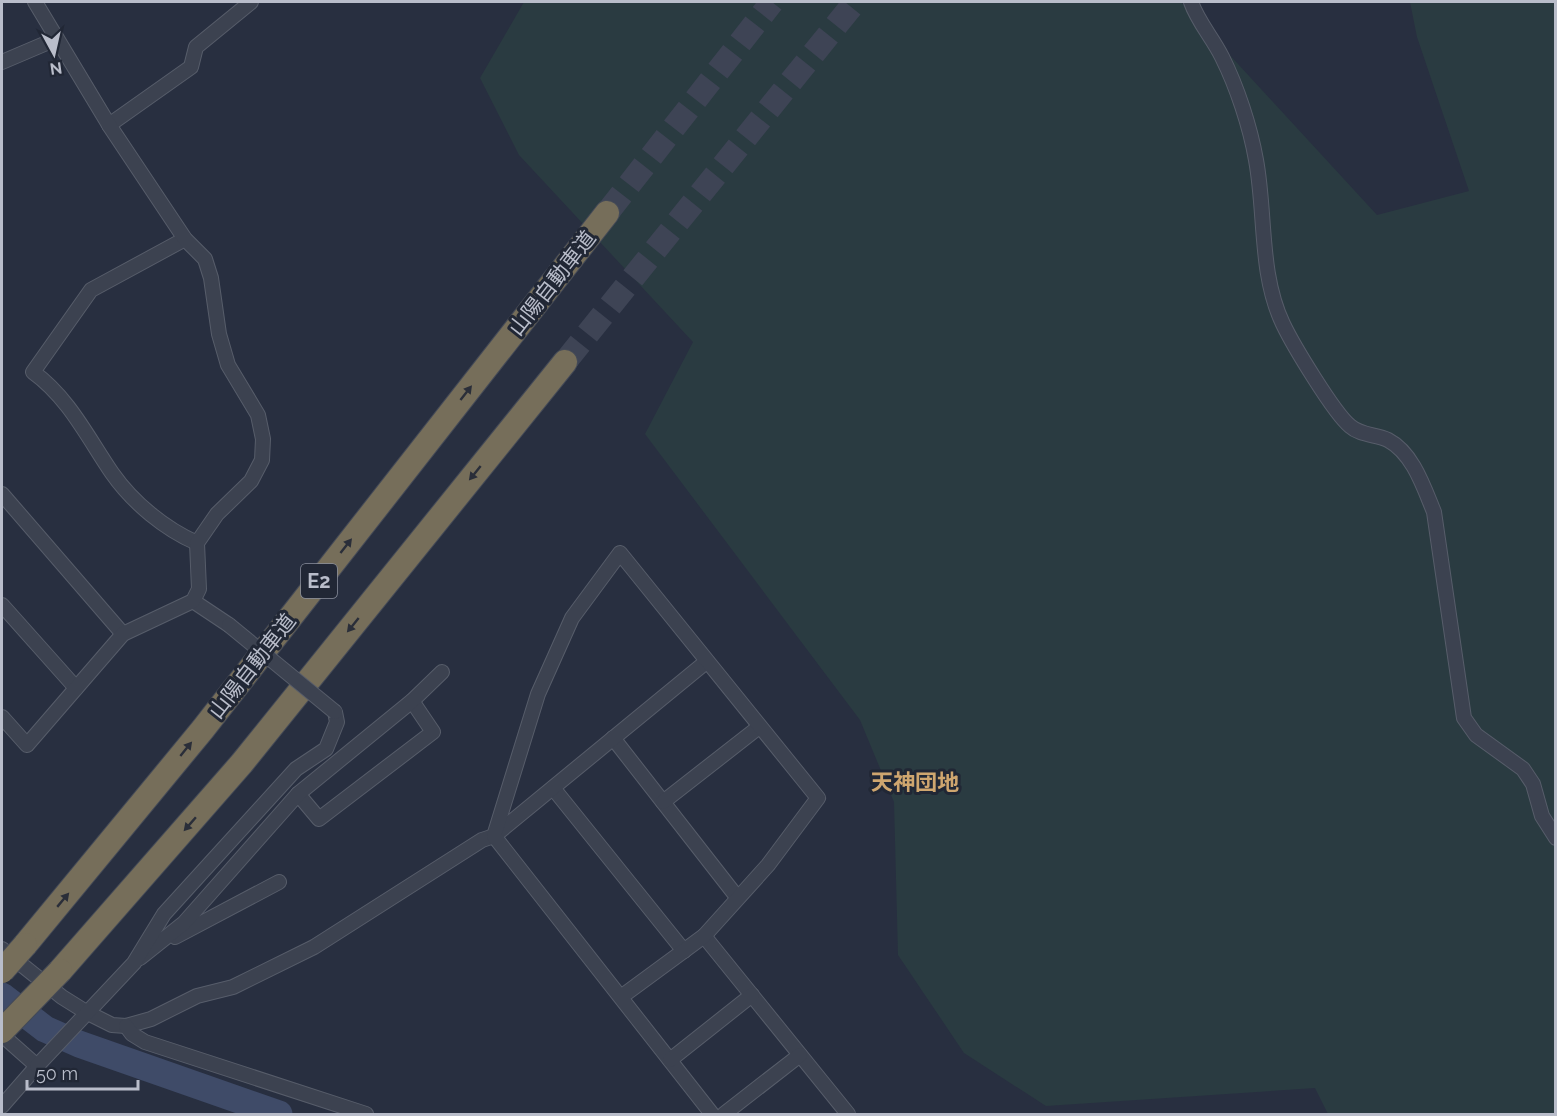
<svg xmlns="http://www.w3.org/2000/svg" width="1557" height="1116" viewBox="0 0 1557 1116" font-family="Raleway,'Noto Sans JP',sans-serif">
<style>
.green{fill:#2a3b41}
.lines{fill:none;stroke-linecap:round;stroke-linejoin:round}
.river{stroke:#3f4b68;stroke-width:27}
.motorway-tunnel{stroke:#3e4455;stroke-width:24;stroke-dasharray:24 12;stroke-linecap:butt}
.minor-casing{stroke:#575d6a;stroke-width:16}
.motorway-casing{stroke:#444a57;stroke-width:26}
.minor{stroke:#3c4250;stroke-width:14}
.motorway{stroke:#766e5a;stroke-width:24}
.minor-bridge-casing{stroke:#575d6a;stroke-width:16;stroke-linecap:butt}
.motorway-bridge-casing{stroke:#444a57;stroke-width:26;stroke-linecap:butt}
.minor-bridge{stroke:#3c4250;stroke-width:14}
.motorway-bridge{stroke:#766e5a;stroke-width:24}
.oneway{fill:#2a2e39}
.labels{text-anchor:middle;dominant-baseline:central;stroke-width:6;stroke-linejoin:round;paint-order:stroke}
.shield{fill:#212735;stroke:#8b909d;stroke-width:1.5}
.shield-label{font-size:20px;font-weight:bold;fill:#b9bdca}
.street-label{font-size:21px;fill:#b9bdca;stroke:#212735}
.neighbourhood-label{font-size:22px;font-weight:bold;fill:#cfa66f;stroke:#212735}
</style>
<rect width="100%" height="100%" fill="#282f40"/>
<path class="green" d="M524,2H1181L1377,215L1469,191L1417,37L1410,2H1555V1114H1328L1315,1088L1046,1106L964,1053L898,955L894,802L860,720L645,434L693,342L519,155L480,78Z"/>
<g class="lines">
<path class="river" d="M2,996L45,1029L79,1044L279,1114"/>
<g class="motorway-tunnel">
<path d="M607,213L772,2"/>
<path d="M565,362L855,2"/>
</g>
<g class="minor-casing">
<g id="minor">
<path d="M1191,2C1198,22 1212,37 1222,57C1237,87 1250,126 1256,160C1266,214 1259,274 1283,324C1293,345 1334,413 1350,426C1361,436 1376,434 1388,440C1413,453 1424,488 1434,512L1464,718L1476,735L1523,769L1533,784L1542,816L1556,838"/>
<path d="M2,62L56,39"/>
<path d="M109,125L191,67L196,47L251,2"/>
<path d="M185,239L91,290L33,372C69,398 88,438 112,473C133,503 165,529 197,543"/>
<path d="M2,494L123,634"/>
<path d="M193,601L229,625"/>
<path d="M2,605L76,688"/>
<path d="M2,717L27,745L123,634L193,601L199,589L197,543L217,514L251,481L262,460L263,439L258,415L228,365L219,334L211,278L205,259L185,239L109,125L35,2"/>
<path d="M613,738L737,897"/>
<path d="M553,788L684,951"/>
<path d="M298,794L319,819L433,732L412,701"/>
<path d="M663,802L759,727"/>
<path d="M704,936L848,1114"/>
<path d="M175,937L279,882"/>
<path d="M2,949L62,997L86,1012L112,1025L126,1026L151,1019L197,996L233,987L314,947L482,840L494,836L706,662"/>
<path d="M140,958L184,923L298,794L412,701L442,672"/>
<path d="M621,997L704,936L768,865L818,798L620,553L572,618L538,694L494,836L712,1114"/>
<path d="M126,1026L132,1034L145,1042L366,1114"/>
<path d="M2,1035L37,1066L2,1106"/>
<path d="M670,1060L752,995"/>
<path d="M37,1066L134,963L164,914L296,769L326,749L337,722L335,712"/>
<path d="M724,1114L800,1055"/>
</g>
</g>
<g class="motorway-casing">
<g id="motorway">
<path d="M25,945L203,729L607,213"/>
<path d="M60,971L242,763L565,362"/>
</g>
</g>
<use href="#minor" class="minor"/>
<use href="#motorway" class="motorway"/>
<g class="minor-bridge-casing">
<path id="minor-bridge" d="M229,625L335,712"/>
</g>
<g class="motorway-bridge-casing">
<g id="motorway-bridge">
<path d="M2,971L25,945"/>
<path d="M2,1031L60,971"/>
</g>
</g>
<use href="#minor-bridge" class="minor-bridge"/>
<use href="#motorway-bridge" class="motorway-bridge"/>
</g>
<defs><path id="oneway-solid" d="M-6-.8H1V-3.2L6.5 0L1 3.2V.8H-6Z" transform="scale(1.5)"/></defs>
<g class="oneway">
<use href="#oneway-solid" transform="translate(466 393) rotate(-52)"/>
<use href="#oneway-solid" transform="translate(475 473) rotate(129)"/>
<use href="#oneway-solid" transform="translate(346 546) rotate(-52)"/>
<use href="#oneway-solid" transform="translate(353 625) rotate(129)"/>
<use href="#oneway-solid" transform="translate(186 749) rotate(-51)"/>
<use href="#oneway-solid" transform="translate(190 824) rotate(131)"/>
<use href="#oneway-solid" transform="translate(63 900) rotate(-50)"/>
</g>
<g class="labels">
<rect class="shield" x="301" y="564" width="36" height="34" rx="4.5"/>
<g class="shield-label">
<text x="319" y="581">E2</text>
</g>
<g class="street-label">
<text transform="translate(552 283) rotate(-52)">山陽自動車道</text>
<text transform="translate(252 666) rotate(-52)">山陽自動車道</text>
</g>
<g class="neighbourhood-label">
<text x="915" y="782">天神団地</text>
</g>
</g>
<rect width="1557" height="1116" fill="none" stroke="#b9bdca" stroke-width="6"/>
<g transform="translate(54 54) rotate(172)" stroke="#212735" stroke-width="4.5" paint-order="stroke">
<path d="M0-4.5L10 22L0 15L-10 22Z" fill="#b9bdca"/>
<text y="-9" font-size="16" font-weight="bold" text-anchor="middle" fill="#b9bdca">N</text>
</g>
<path d="M27 1080v9h111v-9" fill="none" stroke="#b9bdca" stroke-width="3"/>
<text x="36" y="1080" font-size="18" fill="#b9bdca" stroke="#212735" stroke-width="4.5" paint-order="stroke">50 m</text>
</svg>
